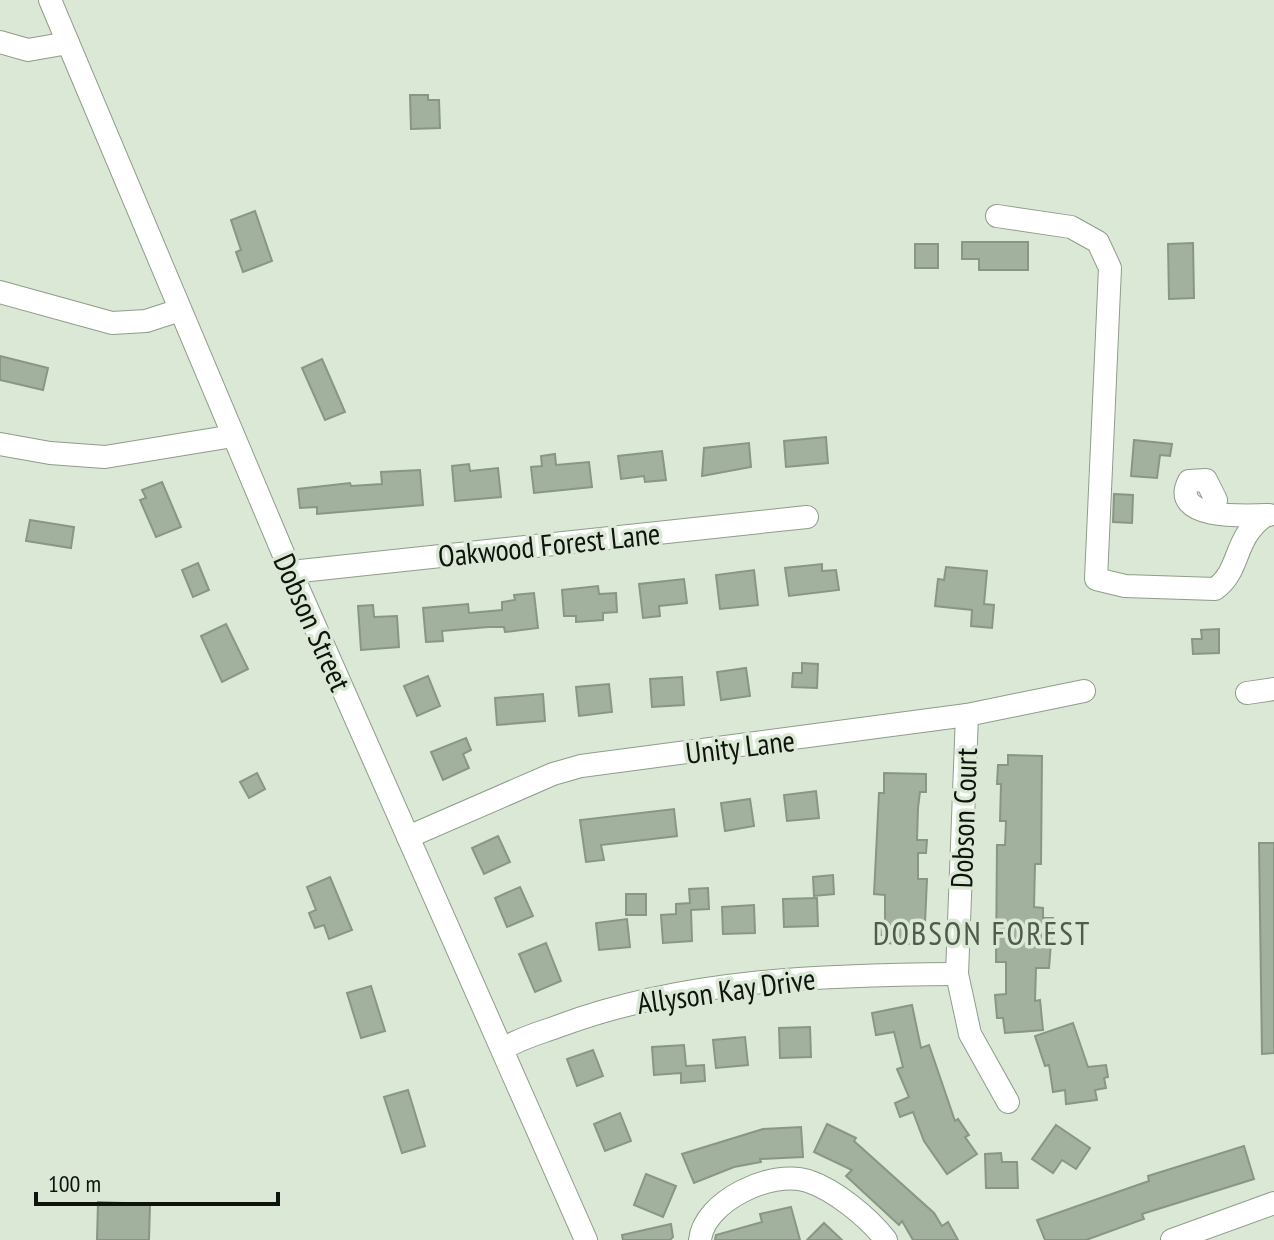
<svg xmlns="http://www.w3.org/2000/svg" width="1274" height="1240" viewBox="0 0 1274 1240" font-family="'PT Sans Narrow',sans-serif">
<style>
.building{fill:#a2b09e;stroke:#899685;stroke-width:2}
.lines{fill:none;stroke-linecap:round;stroke-linejoin:round}
.minor-casing{stroke:#8f9c8b;stroke-width:24}
.minor{stroke:#fff;stroke-width:22}
.labels{text-anchor:middle;dominant-baseline:central;stroke-width:7;stroke-linejoin:round;paint-order:stroke}
.street-label{font-size:30px;fill:#0f130d;stroke:#dae8d5}
.neighbourhood-label{font-size:32px;letter-spacing:2px;fill:#4f5b4c;stroke:#dae8d5}
</style>
<rect width="100%" height="100%" fill="#dae8d5"/>
<g class="building">
<path d="M410,95H428V100H439L440,128L411,129Z"/>
<path d="M255,211L272,261L243,272L236,252L241,250L231,220Z"/>
<path d="M962,242H1028V270H979V259H962Z"/>
<path d="M1193,243L1194,298L1169,299L1168,244Z"/>
<rect x="915" y="244" width="23" height="24"/>
<path d="M0,356L48,368L43,390L0,380Z"/>
<path d="M322,359L345,412L325,420L302,368Z"/>
<path d="M826,437L828,463L786,467L784,441Z"/>
<path d="M1134,440L1172,444L1170,456L1160,455L1157,478L1131,476Z"/>
<path d="M749,443L751,467L702,476L704,448Z"/>
<path d="M662,451L666,480L645,482L644,476L621,479L618,456Z"/>
<path d="M555,454L556,465L589,462L592,487L534,493L531,467L542,466L541,456Z"/>
<path d="M469,464L470,471L498,468L501,497L455,501L452,466Z"/>
<path d="M420,470L423,505L317,514V507L300,508L298,489L350,483L351,486L382,484L381,472Z"/>
<path d="M162,482L181,527L156,537L140,500L146,498L142,490Z"/>
<path d="M1114,494L1133,495L1132,523L1113,522Z"/>
<path d="M30,520L74,527L71,548L26,541Z"/>
<path d="M198,563L209,590L193,597L182,570Z"/>
<path d="M822,564V571L836,570L839,590L789,596L785,568Z"/>
<path d="M946,567L987,571L984,604L994,605L992,628L971,626L972,610L935,606L938,579L944,580Z"/>
<path d="M754,570L758,605L720,609L716,575Z"/>
<path d="M684,579L687,603L659,606L660,616L643,618L639,584Z"/>
<path d="M598,586L599,594L616,593L617,612L603,613V620L576,622V616H564L562,590Z"/>
<path d="M534,593L538,628L505,632L504,627H488L442,631L443,641L426,642L423,608L468,604L469,613L502,610V602L515,600L514,595Z"/>
<path d="M373,605L374,617L397,616L399,647L361,650L358,606Z"/>
<path d="M226,624L248,669L222,682L201,636Z"/>
<path d="M1219,629V653L1193,654L1192,639H1202L1201,630Z"/>
<path d="M802,663L818,664L817,688L792,687L793,673H802Z"/>
<path d="M746,668L750,696L721,700L717,672Z"/>
<path d="M428,676L440,706L417,716L404,686Z"/>
<path d="M682,677L684,705L652,707L650,679Z"/>
<path d="M609,684L612,712L579,716L576,687Z"/>
<path d="M543,694L545,721L497,725L495,698Z"/>
<path d="M466,738L471,750L463,754L469,768L443,780L431,752Z"/>
<path d="M1008,755L1042,756L1041,864H1035L1034,907L1043,908V918H1053L1049,968H1036L1035,1001L1040,1000L1043,1030L1005,1033L1003,1018H997L995,995L1006,994V962H996L997,845H1005L1006,821H1000L1001,784H997L998,765H1008Z"/>
<path d="M257,773L265,789L249,798L240,782Z"/>
<path d="M884,773L926,774V792H920L918,808L917,840H927L926,853H918V879H927L925,923H910V944L885,943V935H877V920L885,921V895L874,894L879,793H884Z"/>
<path d="M816,791L819,818L787,821L784,795Z"/>
<path d="M750,799L754,826L725,831L721,803Z"/>
<path d="M674,809L677,836L601,845L604,860L586,862L580,820Z"/>
<path d="M498,836L510,862L484,874L472,848Z"/>
<path d="M1259,843H1274V1053L1262,1054Z"/>
<path d="M833,875L834,894L814,896L813,877Z"/>
<path d="M330,877L352,930L329,939L324,925L315,928L309,913L316,910L307,887Z"/>
<path d="M520,887L533,916L507,927L495,898Z"/>
<path d="M708,888L709,909L691,910L692,941L663,943L661,915L676,914V904L690,903L689,889Z"/>
<rect x="626" y="894" width="20" height="21"/>
<path d="M817,898L818,926L784,927L783,899Z"/>
<path d="M754,905L755,933L723,934L722,907Z"/>
<path d="M627,919L630,947L599,950L596,923Z"/>
<path d="M546,943L561,981L535,992L519,954Z"/>
<path d="M371,986L385,1031L361,1038L347,993Z"/>
<path d="M912,1005L921,1048L929,1045L955,1121L958,1119L969,1135L965,1137L977,1154L947,1174L924,1141L913,1112L900,1117L895,1103L909,1097L897,1069L903,1067L894,1032L876,1035L872,1013Z"/>
<path d="M1073,1023L1088,1067L1106,1065L1108,1077L1104,1078L1106,1088L1095,1090L1097,1100L1066,1104L1065,1090L1053,1092L1049,1065L1045,1066L1035,1036Z"/>
<path d="M810,1027L811,1057L780,1058L779,1028Z"/>
<path d="M745,1037L748,1065L716,1068L713,1040Z"/>
<path d="M684,1045L686,1066L704,1065L705,1081L681,1083V1073L654,1075L652,1047Z"/>
<path d="M593,1050L603,1076L577,1086L567,1059Z"/>
<path d="M408,1090L425,1146L402,1153L384,1097Z"/>
<path d="M620,1113L631,1141L605,1151L594,1124Z"/>
<path d="M827,1124L856,1138L854,1141L934,1213L942,1226L948,1222L958,1240H913L902,1221L899,1225L846,1176L852,1170L814,1152Z"/>
<path d="M1056,1125L1090,1148L1076,1169L1062,1160L1053,1173L1032,1159Z"/>
<path d="M801,1127L803,1157L760,1159L761,1162L734,1167L694,1183L682,1154L763,1129Z"/>
<path d="M1244,1146L1254,1179L1142,1214L1144,1219L1086,1240H1045L1037,1220L1149,1181L1148,1176Z"/>
<path d="M1001,1153L1002,1162H1017L1018,1188H986L985,1154Z"/>
<path d="M646,1174L676,1186L663,1217L634,1205Z"/>
<path d="M98,1202L150,1204L149,1240H97Z"/>
<path d="M791,1207L800,1240H715L716,1235L762,1222L760,1214Z"/>
<path d="M824,1223L842,1240H807Z"/>
<path d="M671,1224L673,1237L670,1240H623L622,1235Z"/>
</g>
<g class="lines">
<g class="minor-casing">
<g id="minor">
<path d="M50,0L291,572L586,1240"/>
<path d="M0,42L28,50L68,43"/>
<path d="M997,216L1071,227L1098,242L1110,268L1096,579L1125,586L1215,589C1242,570 1232,538 1266,515"/>
<path d="M0,292L112,323L146,321L180,310"/>
<path d="M0,444L50,453L105,457L233,436"/>
<path d="M1214,512L1216,500L1206,480L1189,481C1169,520 1245,516 1269,515"/>
<path d="M291,572L807,517"/>
<path d="M1247,693L1274,689"/>
<path d="M967,715L957,974L970,1034L1008,1102"/>
<path d="M408,837L553,774L581,766L967,715L1084,691"/>
<path d="M503,1049C520,1038 540,1033 559,1026C685,979 824,975 957,974"/>
<path d="M700,1240C704,1201 772,1169 808,1181C835,1190 868,1217 886,1240"/>
<path d="M1172,1240L1274,1203"/>
</g>
</g>
<use href="#minor" class="minor"/>
</g>
<g class="labels">
<g class="street-label">
<text transform="translate(549 544) rotate(-6)">Oakwood Forest Lane</text>
<text transform="translate(313 622) rotate(66)">Dobson Street</text>
<text transform="translate(740 746) rotate(-7)">Unity Lane</text>
<text transform="translate(963 818) rotate(-88)">Dobson Court</text>
<text transform="translate(726 990) rotate(-8)">Allyson Kay Drive</text>
</g>
<g class="neighbourhood-label">
<text x="982" y="933">DOBSON FOREST</text>
</g>
</g>
<path d="M36 1192v12h242v-12" fill="none" stroke="#0f130d" stroke-width="4"/>
<text x="48" y="1192" font-size="24" fill="#0f130d" stroke="#dae8d5" stroke-width="6" paint-order="stroke">100 m</text>
</svg>
